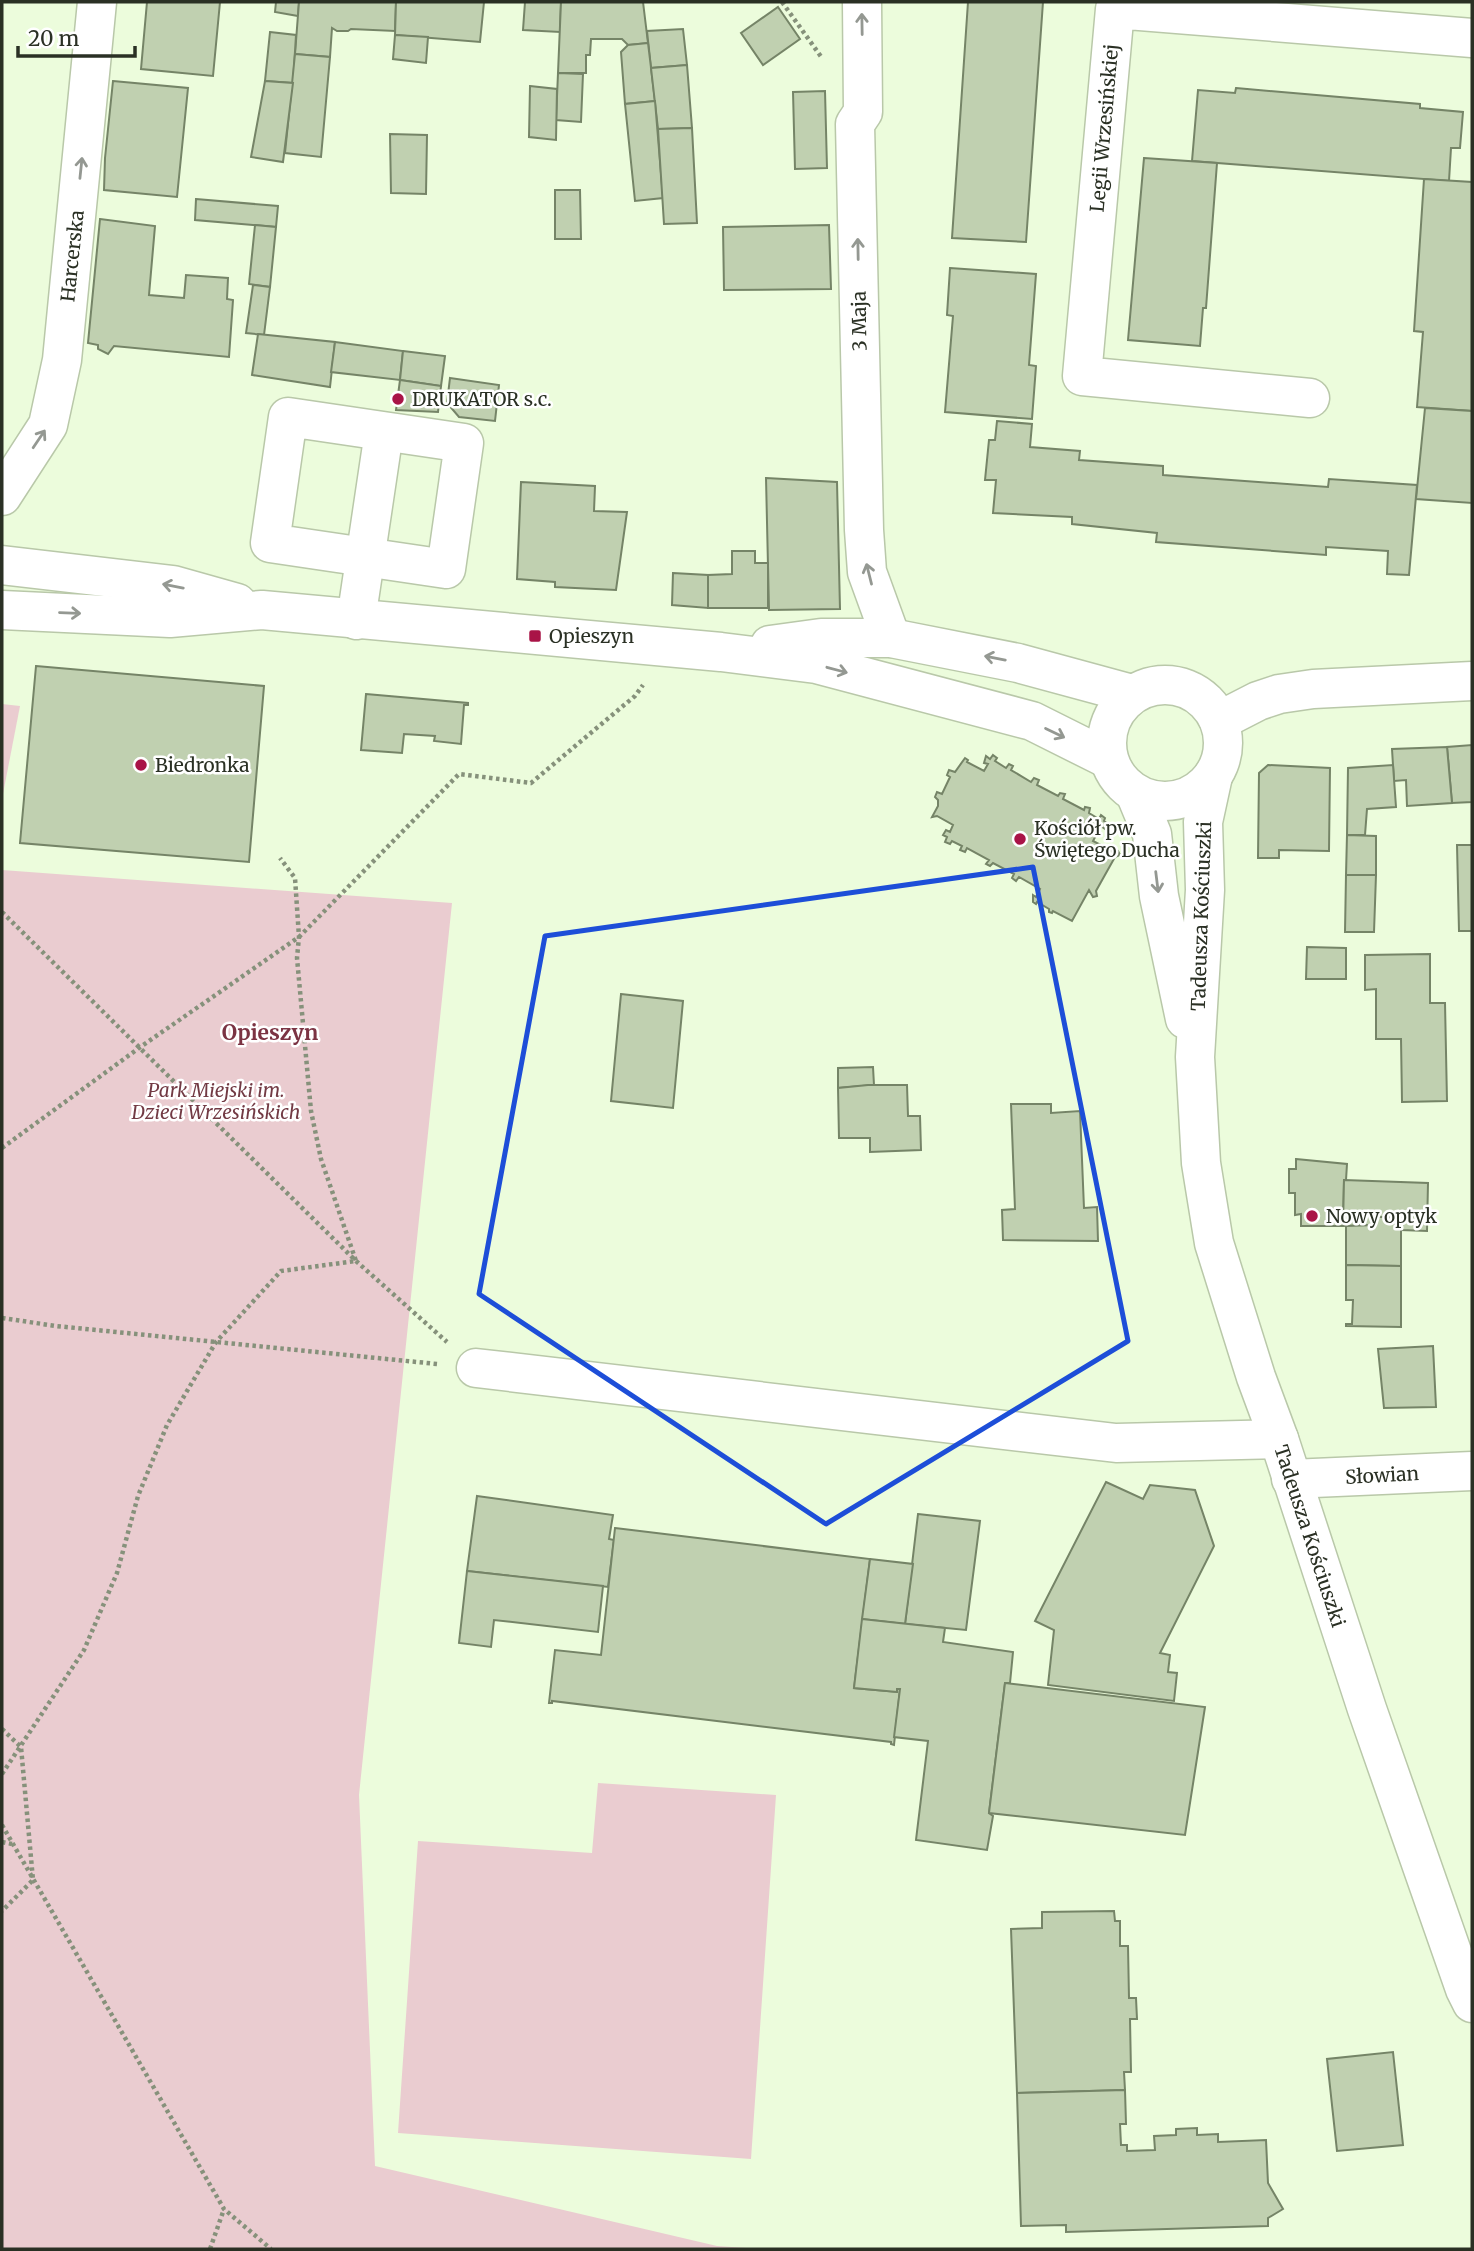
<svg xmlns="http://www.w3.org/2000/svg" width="1474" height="2251" viewBox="0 0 1474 2251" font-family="Merriweather,serif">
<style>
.green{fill:#eaccd0}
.building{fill:#c0d0b0;stroke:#758467;stroke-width:2}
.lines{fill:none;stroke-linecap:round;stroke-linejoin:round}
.minor-casing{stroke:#b9c8a9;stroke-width:41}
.path{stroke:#86917b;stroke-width:4.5;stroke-dasharray:3.5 3.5;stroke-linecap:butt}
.minor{stroke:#fff;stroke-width:38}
.oneway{stroke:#949892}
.marked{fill:none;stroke:#1d4ed8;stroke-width:5;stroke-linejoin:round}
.poi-dot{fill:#a91447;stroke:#fff;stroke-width:2.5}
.labels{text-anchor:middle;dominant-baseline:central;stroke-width:5;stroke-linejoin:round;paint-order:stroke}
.street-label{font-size:19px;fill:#2a3024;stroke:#fff}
.poi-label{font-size:19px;fill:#2a3024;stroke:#fff;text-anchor:start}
.park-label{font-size:19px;font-style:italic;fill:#723a44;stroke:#fff}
.neighbourhood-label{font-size:21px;font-weight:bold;fill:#7b3343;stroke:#fff}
</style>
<rect width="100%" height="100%" fill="#ecfcdc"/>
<g class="green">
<path d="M2,704L20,706L2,799Z"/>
<path d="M2,870L452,903L359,1795L375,2166L717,2246L761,2249H2Z"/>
<path d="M598,1783L776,1795L751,2159L398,2133L418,1841L592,1853Z"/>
</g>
<g class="building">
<path d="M147,2H220L213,76L141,69Z"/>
<path d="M276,2H299L298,16L275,12Z"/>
<path d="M299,2H396L395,31L351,29L348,31H337L332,28L330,57L295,54Z"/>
<path d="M396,2H484L480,42L395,35Z"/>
<path d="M525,2H561L560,32L523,30Z"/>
<path d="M561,2H643L648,43L628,45L622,39H591L590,55H586V73H558Z"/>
<path d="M968,2H1043L1026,242L952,238Z"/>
<path d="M778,7L800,39L763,65L741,33Z"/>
<path d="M683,29L687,65L651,68L647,31Z"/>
<path d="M270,32L296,35L293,83L265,81Z"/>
<path d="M395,35L428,37L426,63L393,59Z"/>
<path d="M648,43L655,101L625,104L621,52L628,45Z"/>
<path d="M295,54L330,57L321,157L285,153Z"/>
<path d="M687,65L692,128L658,129L651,68Z"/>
<path d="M558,73L583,74L581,122L556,120Z"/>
<path d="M113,81L188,88L177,197L104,190L105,158Z"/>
<path d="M265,81L293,83L283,162L251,157Z"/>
<path d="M530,86L557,89L556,140L529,137Z"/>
<path d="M1236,88L1420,104V108L1463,112L1460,148H1451L1449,181L1192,161L1198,90L1235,93Z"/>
<path d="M825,91L827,168L795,169L793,92Z"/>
<path d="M655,101L663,198L635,201L625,104Z"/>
<path d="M692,128L697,223L664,224L658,129Z"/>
<path d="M390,134L427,135L426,194L391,193Z"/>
<path d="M1144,158L1217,163L1206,308H1203L1200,346L1128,340Z"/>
<path d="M1424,179L1472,182V411L1417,407L1423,332L1414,331Z"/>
<path d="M555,190H580L581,239H555Z"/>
<path d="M196,199L278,206L276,227L195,220Z"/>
<path d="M100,219L155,226L149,295L184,298L186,275L228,278L227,299L233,300L229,357L114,346L108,354L98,349V345L88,343Z"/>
<path d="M255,225L276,227L270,287L249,284Z"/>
<path d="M829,225L831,289L724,290L723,227Z"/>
<path d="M950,268L1036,274L1029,365L1036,366L1032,419L945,412L953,316L947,315Z"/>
<path d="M253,285L270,287L264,335L246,333Z"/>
<path d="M258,334L335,342L330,387L252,375Z"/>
<path d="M335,342L403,351L400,380L331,372Z"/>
<path d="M403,351L445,356L441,386L400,380Z"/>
<path d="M450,378L499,385L495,421L459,417L447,403Z"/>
<path d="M400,380L441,386L438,412L396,410Z"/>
<path d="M1425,408L1472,411V503L1416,499Z"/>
<path d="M997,421L1032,424L1030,447L1080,451L1079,460L1163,466V475L1328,487L1329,479L1417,485L1409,575L1387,574L1388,551L1326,547V555L1156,542L1157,533L1072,524V517L993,513L996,480H985L989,440H995Z"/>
<path d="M766,478L837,482L840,609L769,610Z"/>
<path d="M521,482L595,486L594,511L627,512L616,590L555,587V582L517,579Z"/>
<path d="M732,551H755V563H768V608H708V575L732,574Z"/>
<path d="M673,573L708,575V608L672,605Z"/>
<path d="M36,666L264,686L249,862L20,843Z"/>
<path d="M366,694L468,703V705H464L461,744L434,741L435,736L404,734L402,753L361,750Z"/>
<path d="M1472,745V802L1452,803L1447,747Z"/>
<path d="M1447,747L1452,803L1407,806L1406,780L1394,781L1392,749Z"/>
<path d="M993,755L997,758L995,761L1006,768L1009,764L1013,766L1011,770L1031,782L1034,778L1039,780L1037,785L1058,796L1060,793L1065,794L1063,799L1084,810L1085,807L1090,808L1089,813L1099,819L1101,815L1105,818L1104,821L1108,824L1105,829L1101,826L1093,841L1114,852L1118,851L1120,855L1115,857L1096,891L1097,896L1093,897L1089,890L1072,921L1053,911L1052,913L1049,912V909L1037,902L1036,904L1033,902V895L1036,897L1040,889L1019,877L1016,881L1012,878L1014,874L993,863L990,866L986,864L989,860L967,848L965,852L960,850L962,846L952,841L950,844L945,842L947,837L943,835L946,830L950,832L953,825L937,816L932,817L938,806V800L935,797L937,792L942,794L950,777L947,775L949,770L955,772L965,758L968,760L967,762L984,771L988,764L984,763L986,756L990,759Z"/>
<path d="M1268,765L1330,768L1329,851L1279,850V858H1258L1259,773Z"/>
<path d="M1393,765L1396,807L1367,809L1365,835H1347L1348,768Z"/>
<path d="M1347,835L1376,836V875H1346Z"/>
<path d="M1457,845H1472V931H1459Z"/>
<path d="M1346,875H1376L1374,932H1345Z"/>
<path d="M1307,947L1346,948V979H1306Z"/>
<path d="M1430,954V1003H1445L1447,1101L1402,1102L1401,1039H1376V989L1365,990V955Z"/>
<path d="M621,994L683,1001L673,1108L611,1101Z"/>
<path d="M873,1067L874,1085L838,1088V1068Z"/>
<path d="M868,1085H907L908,1116H920L921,1150L870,1152V1138H839L838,1088Z"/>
<path d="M1011,1104H1051V1113L1080,1111L1084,1208L1097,1207L1098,1241L1003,1240L1002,1210L1015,1209Z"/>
<path d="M1296,1159L1347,1164L1346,1180H1344L1343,1226H1301V1214L1295,1215V1193H1289V1169H1296Z"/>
<path d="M1344,1180L1428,1183L1427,1231L1401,1230V1217H1375V1225L1343,1226Z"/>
<path d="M1375,1217H1401V1266L1346,1265V1226L1375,1225Z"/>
<path d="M1346,1265L1401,1266V1327L1346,1326V1324H1352L1353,1300H1346Z"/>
<path d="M1433,1346L1436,1407L1384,1408L1378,1349Z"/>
<path d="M1106,1482L1143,1499L1150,1485L1195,1490L1214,1546L1160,1653L1170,1655L1168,1672L1177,1673L1174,1701L1048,1685L1054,1630L1035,1621Z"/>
<path d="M477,1496L613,1515L609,1539L614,1540L608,1587L467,1571Z"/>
<path d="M918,1514L980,1521L966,1630L905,1624Z"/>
<path d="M615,1528L870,1559L854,1688L897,1692V1689H900L894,1745L891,1744V1742L552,1701V1703H549L555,1650L601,1655Z"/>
<path d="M870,1559L913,1564L905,1624L862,1619Z"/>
<path d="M467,1571L603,1586L598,1632L494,1620L491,1647L459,1643Z"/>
<path d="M862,1619L945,1628L943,1642L1013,1652L1010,1683H1005L989,1813L993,1816L987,1850L916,1840L928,1741L894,1737L900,1689H897V1692L854,1688Z"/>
<path d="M1005,1683L1205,1707L1185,1835L989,1813Z"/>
<path d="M1114,1911L1115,1921H1120V1946H1128L1129,1998H1136L1137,2019H1130L1131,2072H1124L1125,2090L1017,2093L1011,1929L1042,1928V1912Z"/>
<path d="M1393,2052L1403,2145L1337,2151L1327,2059Z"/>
<path d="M1125,2090L1126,2124H1120L1121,2145H1127V2151L1155,2150L1154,2136L1176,2135V2129L1197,2128V2135L1218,2134V2142L1266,2140L1268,2183L1283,2209L1268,2218V2226L1066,2232V2225L1021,2226L1017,2093Z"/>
</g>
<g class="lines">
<g class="minor-casing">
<g id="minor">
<path d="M862,2L863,112L855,124L864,530L867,572L891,638"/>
<path d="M1310,398L1082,376L1115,9L1472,38"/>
<path d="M288,417L464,443L446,569L270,543Z"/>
<path d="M2,496L48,425L62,360L97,2"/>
<path d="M2,565L173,585L237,603"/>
<path d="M2,610L170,618L262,610L721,652L816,664L1032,721L1108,759"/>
<path d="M356,620L384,432"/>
<path d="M770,645L821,638H891L1018,663L1132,694"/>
<circle cx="1165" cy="743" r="58"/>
<path d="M1219,721L1258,701L1279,694L1313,689L1472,681"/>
<path d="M1213,776L1203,822L1205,890L1195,1057L1201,1163L1214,1243L1256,1377L1279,1439L1367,1709L1465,1989L1472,2003"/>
<path d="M1135,793L1152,834L1159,896L1185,1019"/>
<path d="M476,1368L1116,1443L1279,1439"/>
<path d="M1291,1479L1472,1471"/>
</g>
</g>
<g class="path">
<path d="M782,2L822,58"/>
<path d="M2,912L356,1261L447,1342"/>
<path d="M2,1148L139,1048L299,937L459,774L531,783L635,696L643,685"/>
<path d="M2,1318L56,1326L437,1364"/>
<path d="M2,1729L21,1747L33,1880L2,1911"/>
<path d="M2,1774L84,1650L117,1573L138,1496L167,1425L216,1342L281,1271L356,1261L321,1159L311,1111L297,958L299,937L295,878L280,858"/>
<path d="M2,1825L224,2209L271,2249"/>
<path d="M2,1842L12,1844"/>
<path d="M210,2249L224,2209"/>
</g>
<use href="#minor" class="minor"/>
</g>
<defs><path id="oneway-shaft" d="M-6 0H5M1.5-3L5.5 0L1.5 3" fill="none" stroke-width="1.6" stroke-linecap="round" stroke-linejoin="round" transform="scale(1.75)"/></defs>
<g class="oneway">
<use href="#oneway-shaft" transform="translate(862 24) rotate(-91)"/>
<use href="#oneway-shaft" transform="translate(81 168) rotate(-84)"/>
<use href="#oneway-shaft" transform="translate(858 249) rotate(-91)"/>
<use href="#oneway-shaft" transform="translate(39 439) rotate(-56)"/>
<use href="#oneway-shaft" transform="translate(869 574) rotate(-104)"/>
<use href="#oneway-shaft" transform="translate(173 586) rotate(-169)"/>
<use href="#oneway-shaft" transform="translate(70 613) rotate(2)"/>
<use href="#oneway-shaft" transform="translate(995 658) rotate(-169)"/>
<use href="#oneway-shaft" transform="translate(837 670) rotate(15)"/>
<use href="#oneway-shaft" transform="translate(1055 733) rotate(26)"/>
<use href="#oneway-shaft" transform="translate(1157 882) rotate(83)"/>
</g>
<path class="marked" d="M1033,867L1128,1341L826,1524L479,1294L545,936Z"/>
<g class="poi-dot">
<circle cx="398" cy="399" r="7"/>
<rect x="528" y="629" width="14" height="14" rx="3.5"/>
<circle cx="141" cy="765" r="7"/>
<circle cx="1020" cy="839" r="7"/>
<circle cx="1312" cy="1216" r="7"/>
</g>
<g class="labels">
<g class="street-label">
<text transform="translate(1104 128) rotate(-85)">Legii Wrzesińskiej</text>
<text transform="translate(72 256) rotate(-84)">Harcerska</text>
<text transform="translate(859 321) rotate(-91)">3 Maja</text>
<text transform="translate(1201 916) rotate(-88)">Tadeusza Kościuszki</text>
<text transform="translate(1382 1475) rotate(-3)">Słowian</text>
<text transform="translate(1310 1536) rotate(72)">Tadeusza Kościuszki</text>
</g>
<g class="poi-label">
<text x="412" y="399">DRUKATOR s.c.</text>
<text x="549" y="636">Opieszyn</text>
<text x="155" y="765">Biedronka</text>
<text x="1034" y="828">Kościół pw.<tspan x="1034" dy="22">Świętego Ducha</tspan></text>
<text x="1326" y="1216">Nowy optyk</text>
</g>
<g class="park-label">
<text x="216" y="1090">Park Miejski im.<tspan x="216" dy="22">Dzieci Wrzesińskich</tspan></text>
</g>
<g class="neighbourhood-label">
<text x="270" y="1032">Opieszyn</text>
</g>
</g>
<rect width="1474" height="2251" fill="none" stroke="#2a3024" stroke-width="7"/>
<path d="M18 46v10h117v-10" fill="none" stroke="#2a3024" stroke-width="3.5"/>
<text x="28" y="46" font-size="21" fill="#2a3024" stroke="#ffffff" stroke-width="5" paint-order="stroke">20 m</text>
</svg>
